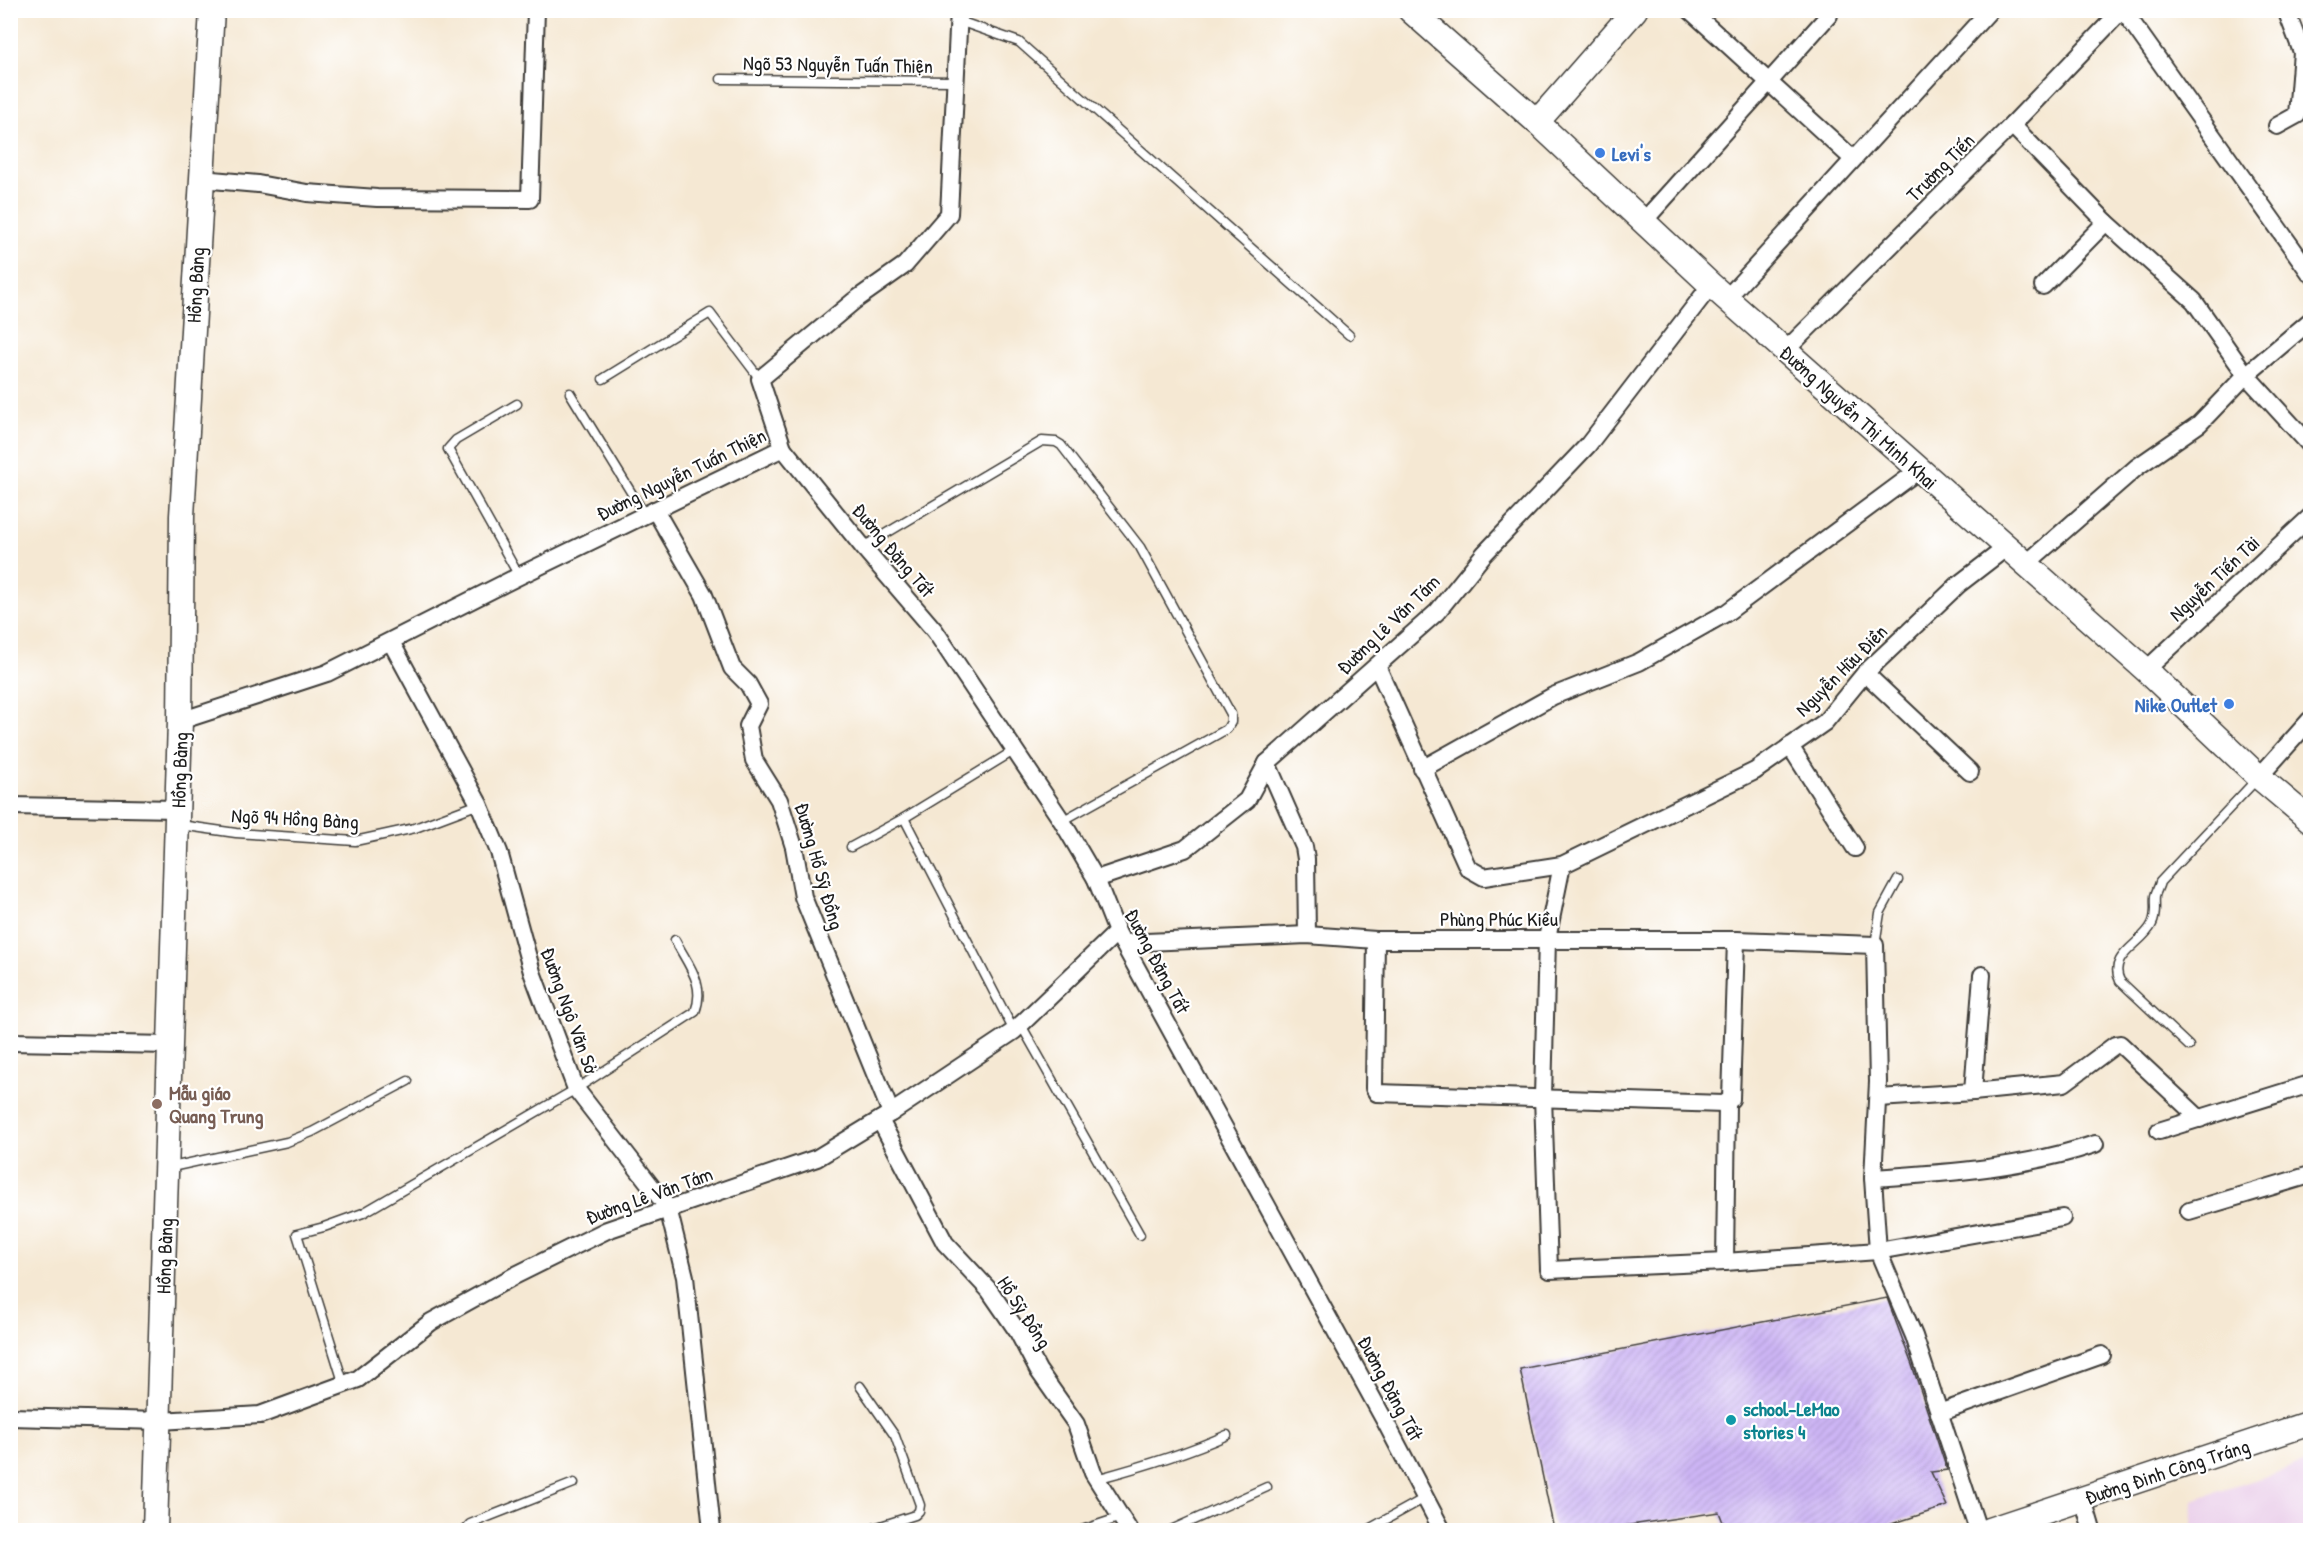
<svg xmlns="http://www.w3.org/2000/svg" width="2321" height="1541" viewBox="0 0 2321 1541" font-family="'Patrick Hand',sans-serif">
<style>
.built{fill:#ebd1eb}
.building{fill:url(#building-hatch)}
.lines{fill:none;stroke-linecap:round;stroke-linejoin:round}
.lane-casing{stroke:#3d3b37;stroke-width:11}
.street-casing{stroke:#3d3b37;stroke-width:20}
.secondary-casing{stroke:#3d3b37;stroke-width:27}
.lane{stroke:#fff;stroke-width:8}
.street{stroke:#fff;stroke-width:16}
.secondary{stroke:#fff;stroke-width:24}
.shop-dot{fill:#3f7fe0;stroke:#fff;stroke-width:2}
.education-dot{fill:#8d6e63;stroke:#fff;stroke-width:2}
.culture-dot{fill:#0f9aa8;stroke:#fff;stroke-width:2}
.labels{text-anchor:middle;dominant-baseline:central;stroke-width:4.5;stroke-linejoin:round;paint-order:stroke}
.street-label{font-size:20px;fill:#1c1c1c;stroke:#fff}
.shop-label{font-size:20px;font-weight:bold;fill:#366cbe;stroke:#fff;text-anchor:start}
.education-label{font-size:20px;font-weight:bold;fill:#785e54;stroke:#fff;text-anchor:start}
.culture-label{font-size:20px;font-weight:bold;fill:#0d838f;stroke:#fff;text-anchor:start}
</style>
<defs>
<pattern id="building-hatch" width="6" height="6" patternUnits="userSpaceOnUse" patternTransform="scale(1.5)"><rect width="6" height="6" fill="#cdb5f5"/><path d="M-1 1l2-2M0 6l6-6M5 7l2-2" fill="none" stroke="#af9bd1"/></pattern>
</defs>
<rect width="100%" height="100%" fill="#fff"/>
<filter id="ink" filterUnits="userSpaceOnUse"><feTurbulence type="fractalNoise" baseFrequency=".0167" numOctaves="2"/><feDisplacementMap in="SourceGraphic" scale="12" xChannelSelector="R" yChannelSelector="G"/><feConvolveMatrix kernelMatrix="1 2 1 2 8 2 1 2 1" color-interpolation-filters="sRGB"/></filter>
<filter id="wash" filterUnits="userSpaceOnUse"><feTurbulence type="fractalNoise" baseFrequency=".008" numOctaves="4" result="noise"/><feDisplacementMap in="SourceGraphic" scale="24" xChannelSelector="R" yChannelSelector="G"/><feGaussianBlur stdDeviation="1.35" result="paint"/><feColorMatrix in="noise" values="0 0 0 0 0 0 0 0 0 0 0 0 0 0 0 0 0 1.4 0 .05"/><feComposite in="paint" operator="in"/></filter>
<g filter="url(#wash)">
<rect width="100%" height="100%" fill="#f5e8d3"/>
<path class="built" d="M2310,1462V1530H2192L2193,1500Z"/>
<g id="blocks">
<path class="building" d="M1887,1298L1912,1365L1947,1470L1931,1472L1947,1506L1873,1530H1726L1719,1512L1596,1530H1554L1520,1369Z"/>
</g>
</g>
<g filter="url(#ink)">
<use href="#blocks" fill-opacity="0" stroke="#3d3b37" stroke-width="1.5"/>
<g class="lines">
<g class="lane-casing">
<g id="lane">
<path d="M959,21L1019,42L1349,335"/>
<path d="M721,79L955,81"/>
<path d="M603,379L710,313L760,379"/>
<path d="M570,393L645,515"/>
<path d="M517,404L456,440L448,449L519,576"/>
<path d="M863,547L1042,441L1056,442L1061,445L1140,547L1231,714V722L1227,729L1062,821"/>
<path d="M904,818L1014,1031"/>
<path d="M180,825L236,833L355,841L415,828L479,804"/>
<path d="M851,847L904,818L1015,750"/>
<path d="M1875,945L1880,913L1898,880"/>
<path d="M1021,1025L1140,1235"/>
<path d="M2189,1046L2120,981C2107,955 2143,944 2152,924C2157,914 2154,906 2155,896C2156,891 2159,887 2160,882L2257,779"/>
<path d="M167,1168L287,1142L312,1132L408,1081"/>
<path d="M344,1385L297,1234L324,1227L363,1213L576,1089L695,1012C706,984 688,965 675,940"/>
<path d="M860,1386L895,1436L920,1505L919,1511L915,1515L868,1530"/>
<path d="M1096,1479C1141,1467 1185,1454 1227,1435"/>
<path d="M465,1530L470,1524L574,1483"/>
<path d="M1082,1530L1121,1517"/>
<path d="M1171,1530L1267,1487"/>
<path d="M1367,1530L1425,1498"/>
</g>
</g>
<g class="street-casing">
<g id="street">
<path d="M1690,10L1853,159"/>
<path d="M2123,10L2310,273"/>
<path d="M2012,125L2106,222L2194,301L2246,375L2310,445"/>
<path d="M2277,126L2297,115L2302,52L2286,10"/>
<path d="M201,179L258,184L307,193L377,198L530,199L536,10"/>
<path d="M1643,222L1829,15"/>
<path d="M2043,286L2106,222"/>
<path d="M1726,299L1990,10"/>
<path d="M1785,351L2012,125L2122,10"/>
<path d="M783,448L863,547L935,631L1062,821L1096,879L1117,932L1386,1423L1442,1530"/>
<path d="M655,510L704,595L732,668L748,684L759,704L748,726L754,760L779,800L794,847L803,897L891,1113"/>
<path d="M2026,564L2137,467L2199,424L2246,375L2310,321"/>
<path d="M391,642L479,804L499,852L532,972L576,1089L668,1208L685,1277L712,1530"/>
<path d="M1377,666L1468,868L1484,877L1562,865L1755,771L1825,722L1865,673L1959,584L2007,547"/>
<path d="M2146,670L2310,517"/>
<path d="M1865,673L1970,772"/>
<path d="M180,721L327,673L519,576L783,448L760,379L854,301L905,265L949,214L959,10"/>
<path d="M1790,746L1855,848"/>
<path d="M1267,763L1304,847L1306,859L1307,935"/>
<path d="M1422,769L1553,696L1639,662L1726,613L1919,470"/>
<path d="M2259,777L2310,720"/>
<path d="M10,806L178,809"/>
<path d="M1562,865L1547,939L1543,1097L1549,1270L1725,1262L1878,1251L2062,1218"/>
<path d="M1096,879L1185,849L1247,800L1267,763L1437,612L1484,554L1588,445L1711,285"/>
<path d="M1376,940L1374,1088L1377,1093L1724,1104L1731,1099L1736,940"/>
<path d="M1123,943L1307,935L1376,940H1736L1875,945L1878,1082L1873,1178L1878,1251L1914,1336L1978,1530"/>
<path d="M10,1042L171,1045"/>
<path d="M1973,1092L1982,975"/>
<path d="M1878,1098L1973,1092L2064,1083L2115,1045L2120,1044L2200,1119"/>
<path d="M880,1120L945,1243L989,1290L1018,1332L1038,1370L1076,1424L1093,1473L1129,1530"/>
<path d="M2159,1131L2310,1084"/>
<path d="M1873,1178C1948,1173 2024,1168 2095,1144"/>
<path d="M2189,1211L2310,1175"/>
<path d="M1725,1262L1727,1103"/>
<path d="M1939,1413L2102,1355"/>
<path d="M10,1417L160,1421L260,1415L358,1379L431,1322L514,1276L607,1230L817,1158L891,1113L1014,1031L1117,932"/>
<path d="M2083,1499L2092,1530"/>
</g>
</g>
<g class="secondary-casing">
<g id="secondary">
<path d="M1410,10L1537,122L1711,285L2146,670L2259,777L2310,820"/>
<path d="M1537,122L1635,10"/>
<path d="M155,1530L180,721L182,516L212,10"/>
<path d="M1989,1530L2310,1423"/>
</g>
</g>
<use href="#lane" class="lane"/>
<use href="#street" class="street"/>
<use href="#secondary" class="secondary"/>
</g>
</g>
<g class="shop-dot">
<circle cx="1600" cy="153" r="6"/>
<circle cx="2229" cy="704" r="6"/>
</g>
<circle class="education-dot" cx="157" cy="1104" r="6"/>
<circle class="culture-dot" cx="1731" cy="1420" r="6"/>
<g class="labels">
<g class="street-label">
<text transform="translate(838 64) rotate(1)">Ngõ 53 Nguyễn Tuấn Thiện</text>
<text transform="translate(1940 167) rotate(-45)">Trường Tiến</text>
<text transform="translate(195 285) rotate(-87)">Hồng Bàng</text>
<text transform="translate(1859 417) rotate(42)">Đường Nguyễn Thị Minh Khai</text>
<text transform="translate(681 474) rotate(-26)">Đường Nguyễn Tuấn Thiện</text>
<text transform="translate(894 550) rotate(50)">Đường Đặng Tất</text>
<text transform="translate(2214 578) rotate(-43)">Nguyễn Tiến Tài</text>
<text transform="translate(1388 624) rotate(-44)">Đường Lê Văn Tám</text>
<text transform="translate(1841 670) rotate(-45)">Nguyễn Hữu Điền</text>
<text transform="translate(179 770) rotate(-88)">Hồng Bàng</text>
<text transform="translate(295 818) rotate(3)">Ngõ 94 Hồng Bàng</text>
<text transform="translate(820 866) rotate(74)">Đường Hồ Sỹ Đồng</text>
<text x="1499" y="918">Phùng Phúc Kiều</text>
<text transform="translate(1158 961) rotate(62)">Đường Đặng Tất</text>
<text transform="translate(570 1010) rotate(70)">Đường Ngô Văn Sở</text>
<text transform="translate(649 1195) rotate(-20)">Đường Lê Văn Tám</text>
<text transform="translate(164 1256) rotate(-88)">Hồng Bàng</text>
<text transform="translate(1025 1312) rotate(57)">Hồ Sỹ Đồng</text>
<text transform="translate(1391 1388) rotate(62)">Đường Đặng Tất</text>
<text transform="translate(2167 1471) rotate(-18)">Đường Đinh Công Tráng</text>
</g>
<g class="shop-label">
<text x="1612" y="153">Levi's</text>
<text x="2217" y="704" text-anchor="end">Nike Outlet</text>
</g>
<g class="education-label">
<text x="169" y="1092">Mẫu giáo<tspan x="169" dy="23">Quang Trung</tspan></text>
</g>
<g class="culture-label">
<text x="1743" y="1408">school-LeMao<tspan x="1743" dy="23">stories 4</tspan></text>
</g>
</g>
<rect width="2321" height="1541" fill="none" stroke="#fff" stroke-width="36"/>
</svg>
